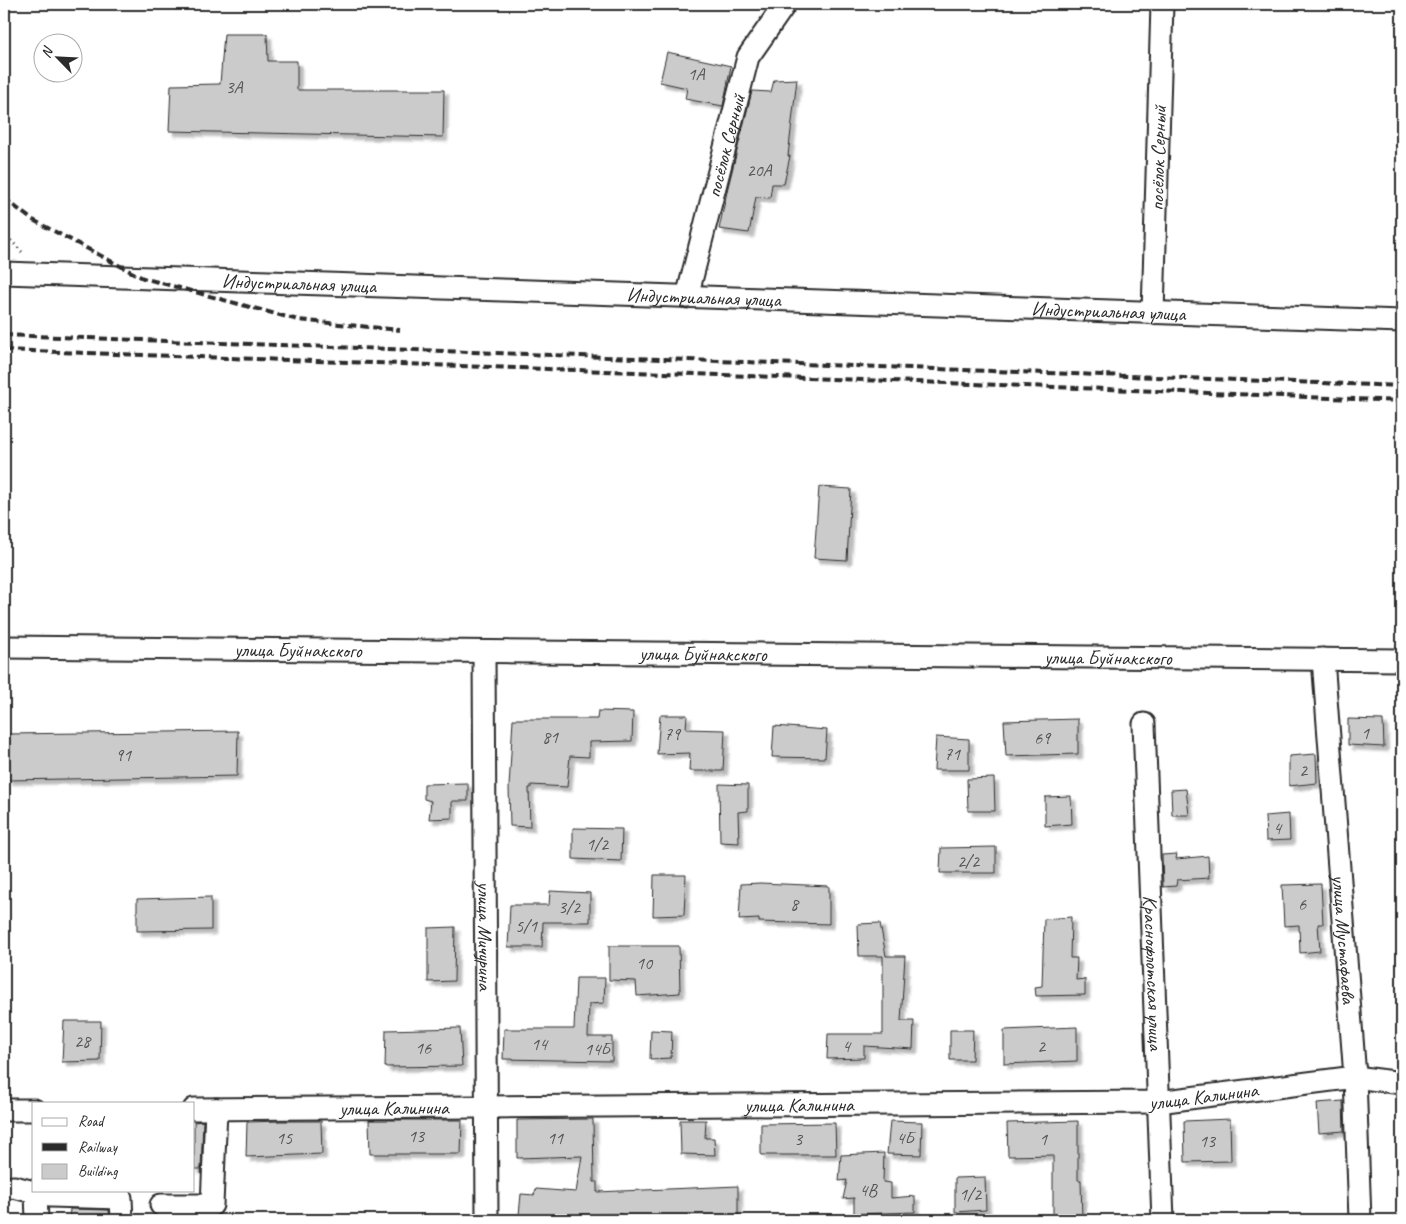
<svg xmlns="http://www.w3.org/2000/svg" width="1406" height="1224" viewBox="0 0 1406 1224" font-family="Caveat,sans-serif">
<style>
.building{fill:#cbcbcb;stroke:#2b2b2b;filter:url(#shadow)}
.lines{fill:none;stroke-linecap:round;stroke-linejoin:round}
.minor-casing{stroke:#2b2b2b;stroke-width:25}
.path{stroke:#2b2b2b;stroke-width:3;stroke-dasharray:1 4;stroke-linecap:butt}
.minor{stroke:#fff;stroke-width:21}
.rail{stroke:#2b2b2b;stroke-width:4;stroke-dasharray:8 4;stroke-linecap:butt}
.labels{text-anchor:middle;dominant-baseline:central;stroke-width:5;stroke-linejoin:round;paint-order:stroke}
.number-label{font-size:18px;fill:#535353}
.street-label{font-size:20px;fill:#2b2b2b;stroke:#fff}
</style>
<defs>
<filter id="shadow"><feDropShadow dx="4.5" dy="4.5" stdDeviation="1" flood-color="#0004"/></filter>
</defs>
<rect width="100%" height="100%" fill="#fff"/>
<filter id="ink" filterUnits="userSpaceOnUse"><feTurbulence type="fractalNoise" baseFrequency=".02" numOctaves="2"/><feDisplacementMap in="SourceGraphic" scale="10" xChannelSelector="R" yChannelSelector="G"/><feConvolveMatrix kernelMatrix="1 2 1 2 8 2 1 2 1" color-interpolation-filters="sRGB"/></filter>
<g filter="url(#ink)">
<g class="building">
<path d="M224,34H267L268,61H297V90H444L443,137L169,131L171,85L220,84Z"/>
<path d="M667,52L731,66L723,106L685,99L687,88L660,82Z"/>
<path d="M797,79L788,156H790L784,184H772L770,198L756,197L749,233L719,229L728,187L752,91L771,92L774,80Z"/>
<path d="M819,487L851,489L847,560L814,558Z"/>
<path d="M598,711L633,712L632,741L589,742V757L570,756L567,787L531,785V788H529L530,827L510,826L509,787L513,719H597Z"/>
<path d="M660,715H687L686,729L725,730L723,771H689L690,753L657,754Z"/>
<path d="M1078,719V754L1006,756L1004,721Z"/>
<path d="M1348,719L1383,720L1384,747L1348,745Z"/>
<path d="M774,726L827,730L825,758L772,757Z"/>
<path d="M238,731L237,776L8,780L7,734Z"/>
<path d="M936,737L969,739V770H934Z"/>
<path d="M1316,754L1317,783L1289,786V756Z"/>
<path d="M994,778L995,811H968L967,779Z"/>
<path d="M468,783V801H452V818L429,819L431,801L424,799V784Z"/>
<path d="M719,784L748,785V811L738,812L739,843L720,842Z"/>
<path d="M1186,789L1189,815H1172L1171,790Z"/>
<path d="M1071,796L1072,824L1045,826V797Z"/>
<path d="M1289,814L1290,840L1266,841L1265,816Z"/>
<path d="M573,828L622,829L621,861L573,859Z"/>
<path d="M996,847V873H940L941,848Z"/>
<path d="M1177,854L1176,859L1208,856L1209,878L1177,880L1176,886L1163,887L1162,855Z"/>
<path d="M654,875H686L684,915L653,916Z"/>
<path d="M760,883L829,886V924L759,922V919L739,920L741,884Z"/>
<path d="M1321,884L1323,924H1318L1320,951L1300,953L1299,925L1284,926L1282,885Z"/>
<path d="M550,891L590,893V922H543L542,947H508L510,905H549Z"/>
<path d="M211,897V930L137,931V899Z"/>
<path d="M1071,917L1070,958H1077L1076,980L1085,979V995L1036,996L1035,987L1042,986L1044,919Z"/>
<path d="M880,923L886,956H905L901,1021H914L913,1049L864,1046V1058L827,1059L828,1034H883V956H859L858,924Z"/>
<path d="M455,927L454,981L428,982V928Z"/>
<path d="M609,946H679L680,993L637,996L636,981L609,980Z"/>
<path d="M576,978H605L604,1003L589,1004L588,1037H612V1061L503,1059L504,1029H574Z"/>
<path d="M64,1021H101L100,1061L62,1062Z"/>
<path d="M1077,1027V1061L1004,1064V1030Z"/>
<path d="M460,1028L462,1066L385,1067L386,1030Z"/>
<path d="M651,1030L672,1031L671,1058L650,1059Z"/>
<path d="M950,1030H973L972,1060H950Z"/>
<path d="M1343,1101L1344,1131L1319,1133L1317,1103Z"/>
<path d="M593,1119L594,1182H597V1192L738,1186V1220H621V1214L519,1215L521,1194L534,1195L536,1189L576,1192L582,1156L517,1158V1120Z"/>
<path d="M1230,1119L1231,1161L1185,1162L1184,1121Z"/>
<path d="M369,1120H462L461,1154H370Z"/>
<path d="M680,1120H706L705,1138H714L715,1155L681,1154Z"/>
<path d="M282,1121H321L322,1154L246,1157L247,1122Z"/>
<path d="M890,1121L922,1122L921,1155L887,1154Z"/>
<path d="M1078,1121V1180H1081L1082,1220H1053V1155L1008,1156L1007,1123Z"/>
<path d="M194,1122L203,1121L201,1169H194Z"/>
<path d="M835,1123L836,1155H761V1124Z"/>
<path d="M884,1153L883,1182L891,1183V1198L915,1196V1212L854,1214V1198L843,1199L847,1180L839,1181L841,1155Z"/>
<path d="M985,1177L986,1210L955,1212V1178Z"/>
<path d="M70,1209L109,1210L110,1220L69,1219Z"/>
</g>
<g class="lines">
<g class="minor-casing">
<g id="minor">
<path id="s1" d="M4,273L1402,321"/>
<path id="s2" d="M687,297L748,57L785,4"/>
<path id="s3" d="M1153,313L1162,4"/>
<path id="s4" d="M4,647L1402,660"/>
<path id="s5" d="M484,652L487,1220"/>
<path id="s6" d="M1323,659L1355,1077L1360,1220"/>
<path id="s7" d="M1144,724L1163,1220"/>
<path id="s8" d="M194,1109L1158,1102L1355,1077L1402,1083"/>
<path d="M4,1110H34"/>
<path d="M4,1188L14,1187L50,1196L121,1198L122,1220"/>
<path d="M36,1193L37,1220"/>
<path d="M161,1205H212L216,1109"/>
</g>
</g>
<path class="path" d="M4,233L23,253"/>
<use href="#minor" class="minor"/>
<g class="rail">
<path d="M4,198L31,219L143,278L298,320L400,330"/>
<path d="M4,335L1402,386"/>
<path d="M4,350C470,367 936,381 1402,401"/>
</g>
</g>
</g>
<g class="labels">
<g class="number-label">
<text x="696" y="74">1А</text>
<text x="234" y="87">3А</text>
<text x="759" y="170">20А</text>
<text x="1365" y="733">1</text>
<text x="672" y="734">79</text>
<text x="550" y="737">81</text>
<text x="1042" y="738">69</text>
<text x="952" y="754">71</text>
<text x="123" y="755">91</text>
<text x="1303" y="770">2</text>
<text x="1277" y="828">4</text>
<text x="597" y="844">1/2</text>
<text x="968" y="861">2/2</text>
<text x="794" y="904">8</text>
<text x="1302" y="904">6</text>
<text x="569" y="907">3/2</text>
<text x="526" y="926">5/1</text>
<text x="644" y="963">10</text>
<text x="82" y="1041">28</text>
<text x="539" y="1044">14</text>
<text x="846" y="1046">4</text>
<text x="1041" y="1046">2</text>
<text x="423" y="1048">16</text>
<text x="597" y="1049">14Б</text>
<text x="416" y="1136">13</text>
<text x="284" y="1138">15</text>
<text x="555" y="1138">11</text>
<text x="905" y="1138">4Б</text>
<text x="798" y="1139">3</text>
<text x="1043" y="1139">1</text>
<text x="1207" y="1141">13</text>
<text x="868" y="1190">4В</text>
<text x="970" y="1194">1/2</text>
</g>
<g class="street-label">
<text stroke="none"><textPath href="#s2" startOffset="156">посёлок Серный</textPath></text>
<text stroke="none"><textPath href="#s3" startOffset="155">посёлок Серный</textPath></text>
<text stroke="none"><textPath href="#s1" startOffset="295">Индустриальная улица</textPath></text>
<text stroke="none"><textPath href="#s1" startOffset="700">Индустриальная улица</textPath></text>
<text stroke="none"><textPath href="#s1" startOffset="1105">Индустриальная улица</textPath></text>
<text stroke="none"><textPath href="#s4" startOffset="294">улица Буйнакского</textPath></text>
<text stroke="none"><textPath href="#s4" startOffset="699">улица Буйнакского</textPath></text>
<text stroke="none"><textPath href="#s4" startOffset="1104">улица Буйнакского</textPath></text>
<text stroke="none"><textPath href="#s5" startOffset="284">улица Мичурина</textPath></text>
<text stroke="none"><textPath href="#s6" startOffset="281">улица Мустафаева</textPath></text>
<text stroke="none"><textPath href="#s7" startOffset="249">Краснофлотская улица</textPath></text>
<text stroke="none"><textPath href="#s8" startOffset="1010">улица Калинина</textPath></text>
<text stroke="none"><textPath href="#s8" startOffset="605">улица Калинина</textPath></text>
<text stroke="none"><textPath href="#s8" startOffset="200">улица Калинина</textPath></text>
</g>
</g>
<rect width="1406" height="1224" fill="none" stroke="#fff" stroke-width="20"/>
<rect x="10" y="10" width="1386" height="1204" fill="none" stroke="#2b2b2b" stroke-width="2" filter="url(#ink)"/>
<rect x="32" y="1102" width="162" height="90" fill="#ffffff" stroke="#aaaaaa"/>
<rect x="42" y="1118" width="25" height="8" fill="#ffffff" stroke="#aaaaaa"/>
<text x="78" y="1126" font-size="15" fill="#2b2b2b">Road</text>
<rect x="42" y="1143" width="25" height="8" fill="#2b2b2b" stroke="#aaaaaa"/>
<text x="78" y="1152" font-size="15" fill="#2b2b2b">Railway</text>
<rect x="42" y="1164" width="25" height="15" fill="#cbcbcb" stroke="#aaaaaa"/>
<text x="78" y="1176" font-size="15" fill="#2b2b2b">Building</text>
<g transform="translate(58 58) rotate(294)"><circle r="24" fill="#ffffff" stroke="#aaaaaa"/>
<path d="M0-4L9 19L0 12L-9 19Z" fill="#2b2b2b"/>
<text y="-8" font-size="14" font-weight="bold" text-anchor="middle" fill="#2b2b2b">N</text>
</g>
</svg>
